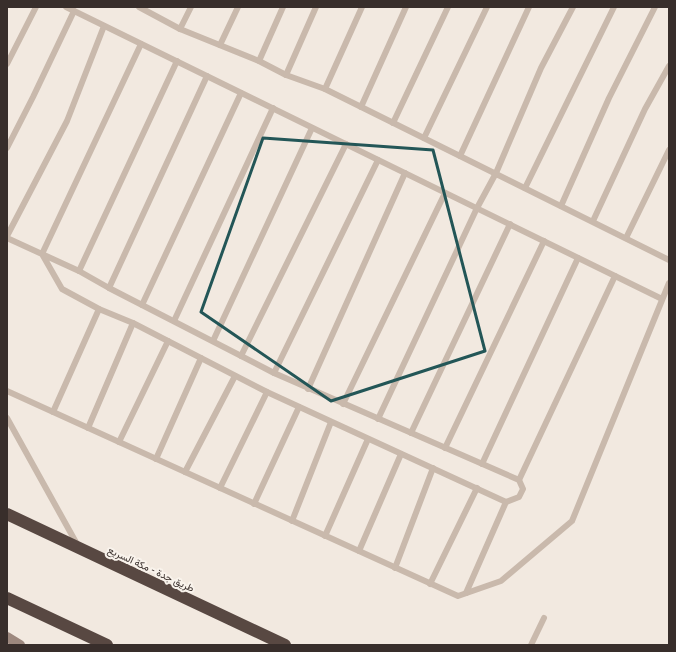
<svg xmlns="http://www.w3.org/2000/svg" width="676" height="652" viewBox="0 0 676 652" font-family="'IBM Plex Sans',Vazirmatn,sans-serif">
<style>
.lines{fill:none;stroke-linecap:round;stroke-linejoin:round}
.lane{stroke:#c9b9ac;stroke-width:6}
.secondary{stroke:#9d887e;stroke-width:10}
.highway{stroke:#584842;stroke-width:12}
.marked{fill:none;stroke:#235657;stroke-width:3;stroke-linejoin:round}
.labels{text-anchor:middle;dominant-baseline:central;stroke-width:4;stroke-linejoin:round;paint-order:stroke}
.street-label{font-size:10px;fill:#382e2b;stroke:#f9f3ec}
</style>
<rect width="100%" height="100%" fill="#f2e9e0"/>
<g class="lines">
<g class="lane">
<path d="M66,7L662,299"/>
<path d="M139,7L180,29L259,61L286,75L325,89L669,260"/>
<path d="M180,29L191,7"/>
<path d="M220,45L238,7"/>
<path d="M259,61L283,7"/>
<path d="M7,64L36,7"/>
<path d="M286,75L316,7"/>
<path d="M325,89L362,7"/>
<path d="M361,107L406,7"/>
<path d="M393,123L448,7"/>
<path d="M424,138L487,7"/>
<path d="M7,148L33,97L74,11"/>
<path d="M460,156L529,7"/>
<path d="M525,188L614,7"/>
<path d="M561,206L609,98L655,7"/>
<path d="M593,221L645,109L669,66"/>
<path d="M7,236L67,121L104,26"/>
<path d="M7,238L79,271L109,288L274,373L519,480L523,489L519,497L506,502L267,392L133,323L99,309L62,289L42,254L141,44"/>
<path d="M626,238L669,150"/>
<path d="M79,271L177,61"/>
<path d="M109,288L207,76"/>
<path d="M142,305L241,93"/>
<path d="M174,321L273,108"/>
<path d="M213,341L312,128"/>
<path d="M241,356L346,144"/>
<path d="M274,373L378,160"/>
<path d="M308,389L405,173"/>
<path d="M7,391L458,596L501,581L572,521L669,283"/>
<path d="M343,404L445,193"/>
<path d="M53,412L99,309"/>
<path d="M7,418L78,546"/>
<path d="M378,419L477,208L496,173L541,68L573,7"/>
<path d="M88,428L133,323"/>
<path d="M411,433L510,224"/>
<path d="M119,442L168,341"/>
<path d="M445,448L544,241"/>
<path d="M156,459L201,358"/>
<path d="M482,464L578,258"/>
<path d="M185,472L235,376"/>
<path d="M519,480L615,276"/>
<path d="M220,488L267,392"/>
<path d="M254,504L299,407"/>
<path d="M292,521L331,422"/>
<path d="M325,536L368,439"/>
<path d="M359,551L401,454"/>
<path d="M395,568L433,468"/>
<path d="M430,584L477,488"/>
<path d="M466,593L506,502"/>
<path d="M531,645L544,618"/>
</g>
<path class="secondary" d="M7,637L20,645"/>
<g class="highway">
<path d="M7,514L285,645"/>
<path d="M7,598L107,645"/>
</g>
</g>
<path class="marked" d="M263,138L433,150L485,351L331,401L201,312Z"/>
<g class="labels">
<g class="street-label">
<text transform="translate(151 569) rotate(25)">طريق جدة - مكة السريع</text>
</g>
</g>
<rect width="676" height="652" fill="none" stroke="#382e2b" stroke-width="16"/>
</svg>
